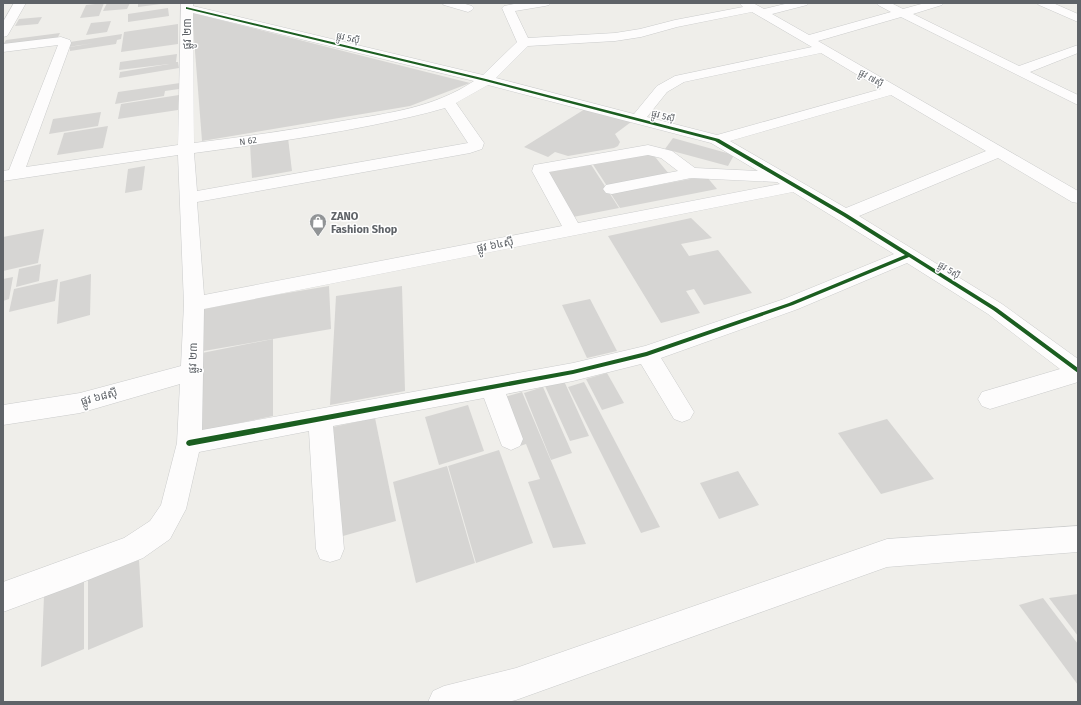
<svg xmlns="http://www.w3.org/2000/svg" width="1081" height="705" viewBox="0 0 1081 705" font-family="'Fira Sans','Noto Sans Khmer',sans-serif">
<style>
.building{fill:#d6d5d3}
.lines{fill:none;stroke-linecap:round;stroke-linejoin:round}
.minor-casing{stroke:#cbcccc;stroke-width:1}
.minor{fill:#fdfcfc;fill-rule:evenodd}
.cycleway-casing{stroke:#fff;stroke-width:2}
.cycleway{fill:#1b5e20;fill-rule:evenodd}
.labels{text-anchor:middle;dominant-baseline:central;stroke-width:3;stroke-linejoin:round;paint-order:stroke}
.far-street-label{font-size:9px;fill:#5f6368;stroke:#fff}
.street-label{font-size:11px;fill:#5f6368;stroke:#fff}
.poi-label{font-size:11px;font-weight:bold;fill:#5f6368;stroke:#fff;text-anchor:start}
</style>
<rect width="100%" height="100%" fill="#efeeea"/>
<g class="building">
<path d="M104,3L99,16L80,18L86,5Z"/>
<path d="M107,3H130L127,9L103,11Z"/>
<path d="M138,3H161V4L138,7Z"/>
<path d="M168,8L169,16L128,22V14Z"/>
<path d="M192,13L470,83L410,106L202,141Z"/>
<path d="M42,17L38,24L15,26L19,19Z"/>
<path d="M111,21L107,32L86,35L91,23Z"/>
<path d="M178,24V44L121,52L124,32Z"/>
<path d="M60,33L57,39L3,45L6,40Z"/>
<path d="M122,34L121,39L117,40L116,44L70,51V47L94,43L68,47L70,42Z"/>
<path d="M177,54L176,62H178L179,68L119,78L120,72L169,64L119,70L120,62Z"/>
<path d="M180,83L179,89L165,91L164,96L115,104L118,92Z"/>
<path d="M179,95L178,110L118,119L121,104Z"/>
<path d="M585,109L631,122L615,134L620,142L618,146L614,148L568,156L555,152L548,157L524,147Z"/>
<path d="M101,112L98,126L49,134L53,119Z"/>
<path d="M108,126L103,148L57,155L64,133Z"/>
<path d="M288,138L292,171L252,178L250,144Z"/>
<path d="M673,138L734,155L728,166L665,149Z"/>
<path d="M651,152L669,174L607,186L592,163Z"/>
<path d="M590,163L619,208L573,217L547,170Z"/>
<path d="M145,166L142,190L125,193L128,169Z"/>
<path d="M706,176L717,189L620,208L611,194Z"/>
<path d="M691,218L712,238L681,244L689,256L718,250L752,293L704,305L694,289L686,291L700,313L661,323L608,236Z"/>
<path d="M44,229L38,263L3,271V237Z"/>
<path d="M41,264L39,281L16,287L19,269Z"/>
<path d="M91,274L90,315L57,324L60,282Z"/>
<path d="M13,277L9,299L3,301V279Z"/>
<path d="M58,279L55,301L9,312L14,289Z"/>
<path d="M329,286L331,329L198,352L204,307Z"/>
<path d="M402,286L405,391L330,405L336,296Z"/>
<path d="M590,299L617,351L587,358L562,305Z"/>
<path d="M273,339V416L195,432L202,353Z"/>
<path d="M607,373L624,403L602,410L586,379Z"/>
<path d="M564,381L589,436L570,441L545,386Z"/>
<path d="M584,382L660,527L641,533L568,387Z"/>
<path d="M543,387L572,453L551,460L524,393Z"/>
<path d="M522,392L586,544L553,548L528,482L540,479L526,444L520,446L501,398Z"/>
<path d="M468,405L484,451L439,465L425,417Z"/>
<path d="M375,418L396,521L343,536L333,427Z"/>
<path d="M887,419L934,479L881,494L838,433Z"/>
<path d="M499,450L533,543L476,563L448,466Z"/>
<path d="M447,466L475,563L416,583L393,482Z"/>
<path d="M738,471L759,505L719,519L700,483Z"/>
<path d="M139,560L143,627L88,650V579Z"/>
<path d="M84,580V649L41,667L44,596Z"/>
<path d="M1078,594V636L1049,598Z"/>
<path d="M1043,598L1078,644V685L1019,605Z"/>
</g>
<g class="lines">
<g class="minor-casing">
<g id="minor">
<path d="M14,3H26L9,33L7,36L3,37V22Z"/>
<path d="M181,3H193V6L483,75L517,42L502,8L504,6L519,3H551L549,5L545,6L515,11L528,38L615,33L640,29L675,20L743,7L739,3H753L764,9L789,3H809L807,5L772,14L809,35L891,12L878,5L876,3H891L903,9L925,3H944L942,5L913,14L1019,66L1078,45V53L1030,72L1078,95V105L901,17L818,41L1078,191V203L1072,202L998,158L859,216L1002,304L1078,359V382L990,409L982,406L978,399L982,392L1060,369L988,314L907,263L798,309L661,358L694,412L690,419L682,422L674,419L641,364L573,381L506,394L523,439L520,446L511,450L502,446L484,398L333,426L344,549L340,559L330,562L320,559L316,549L309,431L199,452L186,509L170,539L143,558L73,586L3,612V582L124,538L150,521L161,505L177,443L180,384L80,413L3,425V405L80,393L181,366L184,304L178,155L3,181V171L9,170L58,45L3,52V44L61,37L70,40L71,43L26,167L178,145ZM752,12L812,47L675,76L657,86L634,114L496,78L528,46L615,41L641,37L677,27ZM193,13L474,81C433,108 389,113 342,121C292,130 243,137 194,143ZM821,53L881,89L717,135L647,117L667,92L684,82ZM488,85L711,143L758,171L695,168L672,151L648,145L540,164L534,165L532,171L562,226L204,295L197,202L470,153L482,149L484,143L456,103ZM891,95L986,151L846,208L730,141ZM445,108L468,143L197,191L194,153C254,145 314,137 373,125C397,120 421,115 445,108ZM648,155L661,158L678,171L606,185L603,189L606,193L612,194L691,178L777,182L780,184L578,223L549,172ZM793,192L894,254L784,299L645,346L573,363L202,430L203,374L204,371L203,368L204,309Z"/>
<path d="M442,3H462L472,6L474,8L472,10L468,12L444,5Z"/>
<path d="M1037,3H1053L1078,14V22L1039,5Z"/>
<path d="M1078,526V552L887,567L516,700L508,702H428L433,691L444,686L516,668L887,539Z"/>
</g>
</g>
<use href="#minor" class="minor"/>
<g class="cycleway-casing">
<path id="cycleway" d="M186,7L486,79L719,139L847,214L997,308L1078,368V373L993,310L909,257L793,305L647,356L573,374L189,446L187,445L186,443L187,441L189,440L573,370L646,352L789,303L905,255L843,216L715,141L485,81L187,9H186Z"/>
</g>
<use href="#cycleway" class="cycleway"/>
</g>
<defs>
<g id="shop-pin" transform="scale(0.9)"><path d="M0 17L-7.5 6A9.5 9.5 0 1 1 7.5 6Z" fill="#919496" stroke="#fff"/><path d="M-5-2.5h2.3a2.7 3.5 0 0 1 5.4 0H5L5.5 6h-11ZM-1.5-2.5h3a1.5 2.3 0 0 0-3 0Z" fill="#fff"/></g>
</defs>
<g fill-rule="evenodd">
<use href="#shop-pin" x="318" y="222"/>
</g>
<g class="labels">
<g class="far-street-label">
<text transform="translate(348 38) rotate(13)">ផ្លូវ 5ស៊ី</text>
<text transform="translate(871 78) rotate(30)">ផ្លូវ ៧ស៊ី</text>
<text transform="translate(663 116) rotate(15)">ផ្លូវ 5ស៊ី</text>
<text transform="translate(248 141) rotate(-8)">N 62</text>
<text transform="translate(949 270) rotate(32)">ផ្លូវ 5ស៊ី</text>
</g>
<g class="street-label">
<text transform="translate(187 34) rotate(-90)">ផ្លូវ ២៣</text>
<text transform="translate(495 245) rotate(-11)">ផ្លូវ ៦៤ស៊ី</text>
<text transform="translate(193 358) rotate(-88)">ផ្លូវ ២៣</text>
<text transform="translate(99 397) rotate(-15)">ផ្លូវ ៦៨ស៊ី</text>
</g>
<g class="poi-label">
<text x="331" y="216">ZANO<tspan x="331" dy="13">Fashion Shop</tspan></text>
</g>
</g>
<rect width="1081" height="705" fill="none" stroke="#5f6368" stroke-width="8"/>
</svg>
